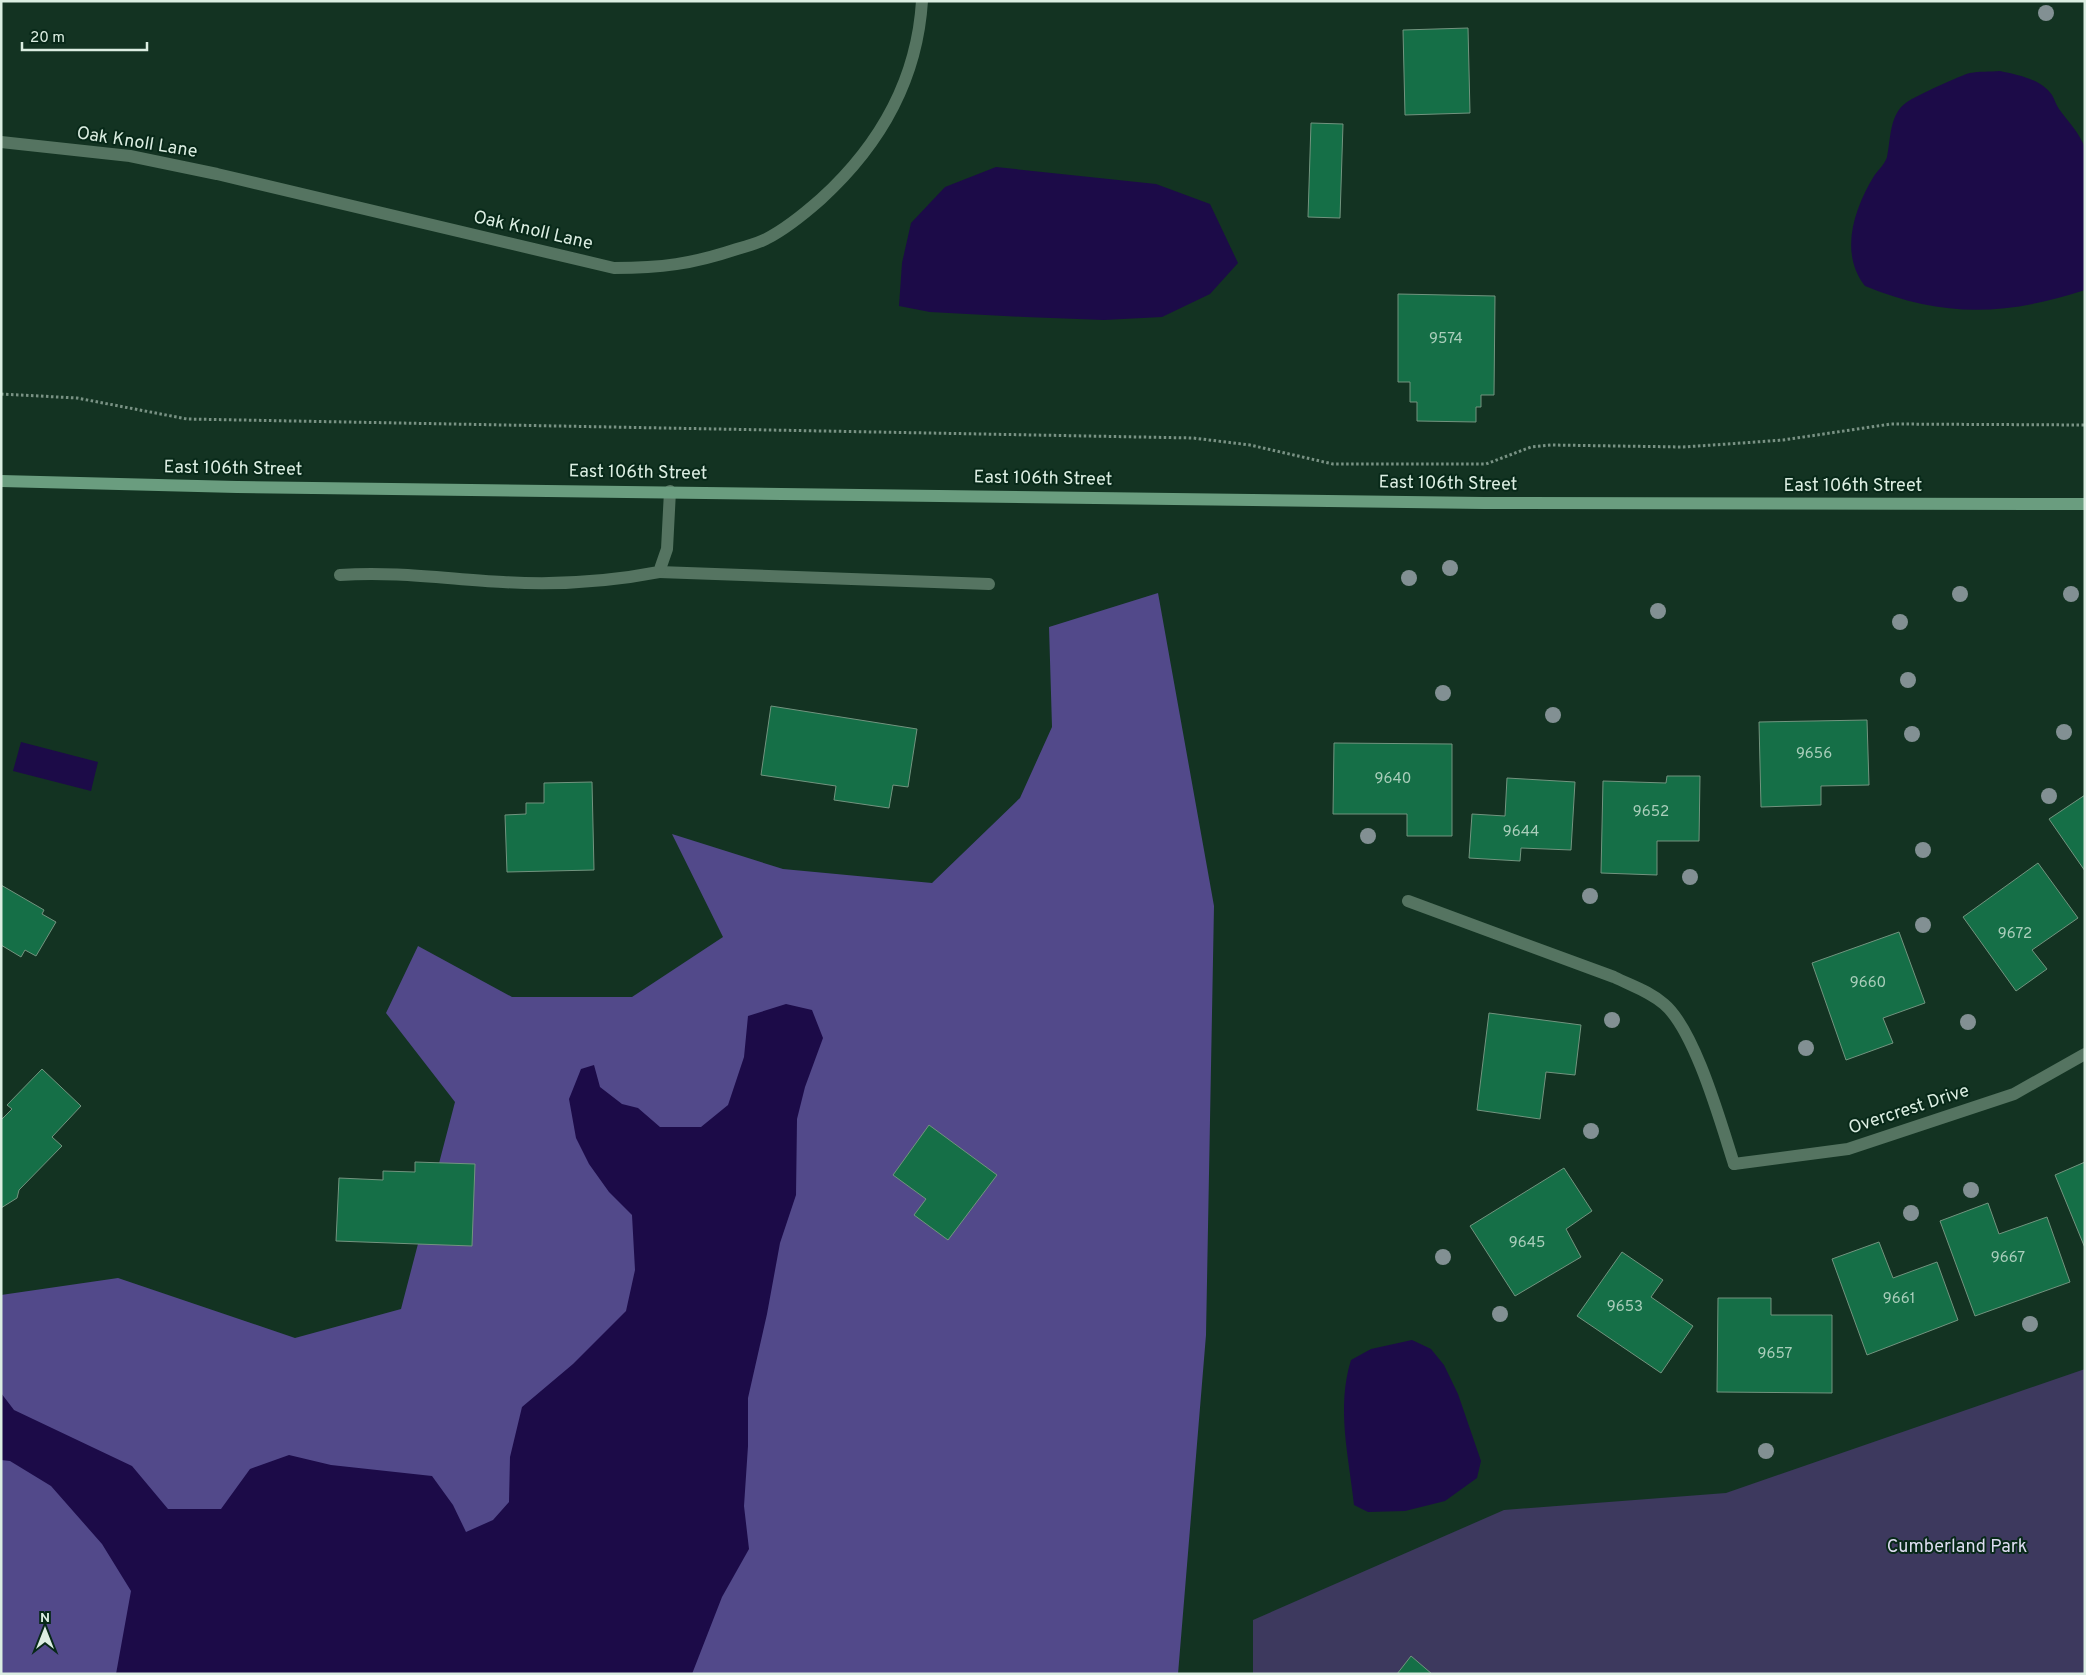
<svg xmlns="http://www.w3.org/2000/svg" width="2086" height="1675" viewBox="0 0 2086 1675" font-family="Overpass,sans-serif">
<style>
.green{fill:#3d395e}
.forest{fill:#52498a}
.water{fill:#1c0b48}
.building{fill:#156f47;stroke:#72947f}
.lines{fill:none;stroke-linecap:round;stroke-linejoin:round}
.path{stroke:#799284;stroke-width:3;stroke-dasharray:2.5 2.5;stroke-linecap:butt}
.service{stroke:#557461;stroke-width:12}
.minor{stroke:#557461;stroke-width:12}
.secondary{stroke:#6a9d7f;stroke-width:12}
.tree{fill:#829093}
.labels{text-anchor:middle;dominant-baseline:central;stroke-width:4;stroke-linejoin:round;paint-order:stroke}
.number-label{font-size:15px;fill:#aacebb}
.street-label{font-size:18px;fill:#dceee2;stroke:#082919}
.park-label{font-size:18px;fill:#dddcf0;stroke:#082919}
</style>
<rect width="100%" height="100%" fill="#133322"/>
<path class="green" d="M2085,1369V1674H1253V1620L1504,1510L1726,1493Z"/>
<path class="forest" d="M1158,593L1214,906L1206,1335L1178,1674H1V1295L118,1278L295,1338L401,1309L455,1102L386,1013L418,946L512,997H632L723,937L672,834L783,869L932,883L1020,798L1052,727L1049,627Z"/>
<g class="water">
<path d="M2000,71C2018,75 2041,79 2052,95C2055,100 2056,105 2059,109C2069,123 2079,132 2085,148V290C2005,316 1943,318 1865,286C1839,253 1854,209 1874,176C1878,170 1885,164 1887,157C1891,139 1889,114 1907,102C1916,96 1961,75 1970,73C1979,71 1990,72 2000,71Z"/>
<path d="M996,167L1156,184L1210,204L1238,263L1210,294L1162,317L1104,320L1025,317L930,312L899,306L902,263L911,223L945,187Z"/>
<path d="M21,742L98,762L91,791L13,771Z"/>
<path d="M786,1004L812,1010L823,1038L805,1087L797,1119L796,1195L780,1243L767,1314L748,1398V1446L744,1506L749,1549L722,1597L692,1674H116L131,1591L102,1544L51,1486L10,1461L1,1460V1393L14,1410L132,1466L168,1509H221L250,1469L289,1455L331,1465L432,1476L453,1505L466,1532L493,1520L509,1502L510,1457L522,1407L573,1364L626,1311L635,1270L632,1215L609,1192L589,1164L576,1138L569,1099L581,1069L594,1065L600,1087L622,1104L638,1108L660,1127H701L728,1105L744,1057L748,1016Z"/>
<path d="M1412,1340L1431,1349L1444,1365L1458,1394L1481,1461L1477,1478L1445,1501L1405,1511L1368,1512L1354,1505C1349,1456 1336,1408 1351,1360L1371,1349Z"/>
</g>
<g class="building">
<path d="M1468,28L1470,113L1405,115L1403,30Z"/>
<path d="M1311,123L1343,124L1340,218L1308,217Z"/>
<path d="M1398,294L1495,296L1494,395H1481V407H1476V422L1417,421V402H1410V382H1398Z"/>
<path d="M771,706L917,729L908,787L893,785L889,808L834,800L836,786L761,775Z"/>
<path d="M1867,720L1869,785L1821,786V805L1761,807L1759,722Z"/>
<path d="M1334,743L1452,744V836H1407V814H1333Z"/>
<path d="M1667,776H1700L1699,841H1657V875L1601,873L1603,781L1666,783Z"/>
<path d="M1507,778L1575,782L1571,850L1521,848L1520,861L1469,858L1472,814L1505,816Z"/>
<path d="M592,782L594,870L507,872L505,815L526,814V803H544V783Z"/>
<path d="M2085,795V871L2049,819Z"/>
<path d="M2038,863L2078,918L2032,950L2047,969L2016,991L1963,917Z"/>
<path d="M1,885L44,910L42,914L56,922L36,956L25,950L21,957L1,945Z"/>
<path d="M1899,932L1925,1003L1883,1018L1893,1043L1846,1060L1812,963Z"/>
<path d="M1489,1013L1581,1025L1575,1075L1546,1072L1540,1119L1477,1110Z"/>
<path d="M42,1069L81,1106L52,1137L62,1146L19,1190L17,1198L1,1208V1120L12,1109L7,1105Z"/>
<path d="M929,1125L997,1175L948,1240L914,1215L926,1199L893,1175Z"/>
<path d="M415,1162L475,1164L472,1246L336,1241L339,1178L383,1180V1171L415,1172Z"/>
<path d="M2085,1162V1248L2055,1175Z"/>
<path d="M1564,1168L1592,1211L1566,1229L1581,1257L1515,1296L1470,1226Z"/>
<path d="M1988,1203L1999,1234L2047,1217L2070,1282L1975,1316L1940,1221Z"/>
<path d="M1879,1242L1893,1278L1937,1262L1958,1320L1867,1355L1832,1259Z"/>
<path d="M1622,1252L1663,1280L1651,1297L1693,1326L1661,1373L1577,1316Z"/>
<path d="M1718,1298H1771V1315H1832V1393L1717,1392Z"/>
<path d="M1411,1656L1432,1674H1397Z"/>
</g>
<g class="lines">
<path class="path" d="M1,394L77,398L187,419L1193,438L1250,445L1333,464H1486L1531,447L1551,445L1683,447L1742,443L1783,440L1891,424L2085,425"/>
<g class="service">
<path d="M659,572L989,584"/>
<path d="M340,575C394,571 448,579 503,582C555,585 608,582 659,572L667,549L670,491"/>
<path d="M1408,901L1614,977C1632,986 1649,991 1664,1004C1695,1030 1721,1124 1734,1164"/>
</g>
<g class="minor">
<path d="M1,142L130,156L217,174L614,268C661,268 692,264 737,249C746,246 757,244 766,239C786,229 804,214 821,199C879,146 917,81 922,1"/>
<path d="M1734,1164L1848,1149L2014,1094L2085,1054"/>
</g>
<path class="secondary" d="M1,481L237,487L1484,503L2085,504"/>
</g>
<g class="tree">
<circle cx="2046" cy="13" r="8"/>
<circle cx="1450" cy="568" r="8"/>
<circle cx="1409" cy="578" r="8"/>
<circle cx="1960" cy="594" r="8"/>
<circle cx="2071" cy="594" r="8"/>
<circle cx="1658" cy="611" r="8"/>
<circle cx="1900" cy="622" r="8"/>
<circle cx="1908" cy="680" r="8"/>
<circle cx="1443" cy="693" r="8"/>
<circle cx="1553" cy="715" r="8"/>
<circle cx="2064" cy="732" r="8"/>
<circle cx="1912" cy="734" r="8"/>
<circle cx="2049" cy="796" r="8"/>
<circle cx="1368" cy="836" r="8"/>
<circle cx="1923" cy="850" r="8"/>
<circle cx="1690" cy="877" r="8"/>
<circle cx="1590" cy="896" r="8"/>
<circle cx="1923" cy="925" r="8"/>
<circle cx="1612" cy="1020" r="8"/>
<circle cx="1968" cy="1022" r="8"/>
<circle cx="1806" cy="1048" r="8"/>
<circle cx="1591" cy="1131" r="8"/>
<circle cx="1971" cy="1190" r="8"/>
<circle cx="1911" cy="1213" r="8"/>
<circle cx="1443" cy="1257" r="8"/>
<circle cx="1500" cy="1314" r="8"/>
<circle cx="2030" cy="1324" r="8"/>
<circle cx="1766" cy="1451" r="8"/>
</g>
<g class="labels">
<g class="number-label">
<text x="1446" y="339">9574</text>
<text x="1814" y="754">9656</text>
<text x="1393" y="779">9640</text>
<text x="1651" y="812">9652</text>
<text x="1521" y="832">9644</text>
<text x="2015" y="934">9672</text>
<text x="1868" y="983">9660</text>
<text x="1527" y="1243">9645</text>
<text x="2008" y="1258">9667</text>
<text x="1899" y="1299">9661</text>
<text x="1625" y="1307">9653</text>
<text x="1775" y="1354">9657</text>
</g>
<g class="street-label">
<text transform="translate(137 143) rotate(9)">Oak Knoll Lane</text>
<text transform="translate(533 231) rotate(13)">Oak Knoll Lane</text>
<text transform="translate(233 469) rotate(1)">East 106th Street</text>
<text transform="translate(638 473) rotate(1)">East 106th Street</text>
<text transform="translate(1043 479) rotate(1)">East 106th Street</text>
<text transform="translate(1448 484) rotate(1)">East 106th Street</text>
<text x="1853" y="486">East 106th Street</text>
<text transform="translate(1909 1110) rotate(-18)">Overcrest Drive</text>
</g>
<g class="park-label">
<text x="1957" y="1547">Cumberland Park</text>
</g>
</g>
<rect width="2086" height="1675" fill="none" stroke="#dceee2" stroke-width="5"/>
<g transform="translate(45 1630)" stroke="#082919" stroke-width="4" paint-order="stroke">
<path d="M0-4L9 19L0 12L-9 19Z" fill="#dceee2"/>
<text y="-8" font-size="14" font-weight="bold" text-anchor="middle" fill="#dceee2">N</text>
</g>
<path d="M22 42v8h125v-8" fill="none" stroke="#dceee2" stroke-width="2.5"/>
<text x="30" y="42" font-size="15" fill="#dceee2" stroke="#082919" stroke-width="4" paint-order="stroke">20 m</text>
</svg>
